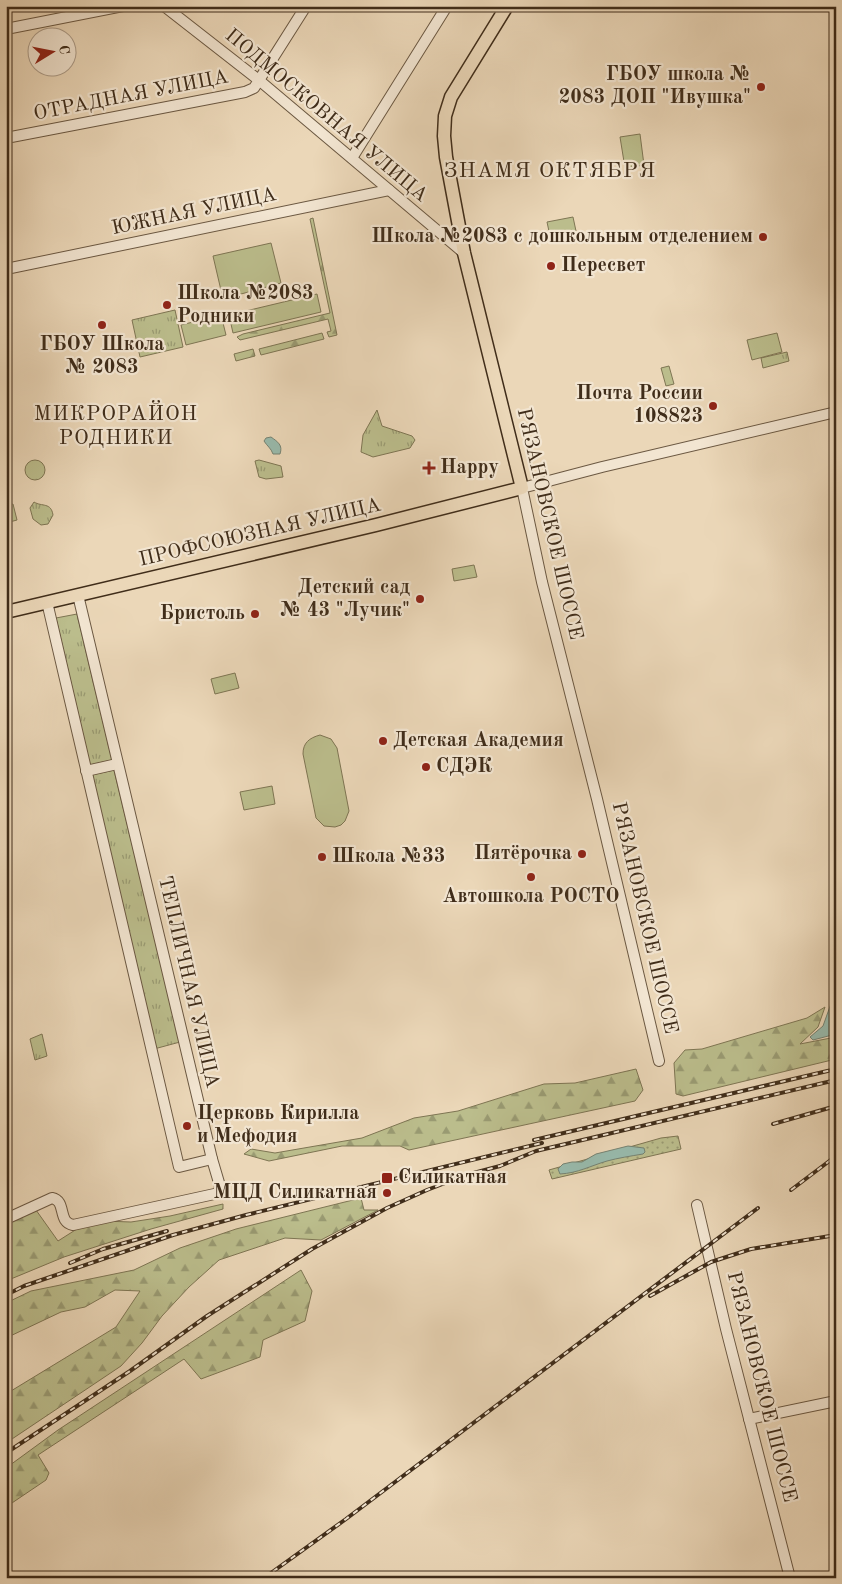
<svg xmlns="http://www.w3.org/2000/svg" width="842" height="1584" viewBox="0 0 842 1584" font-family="'Old Standard TT',serif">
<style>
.grass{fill:url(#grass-dots);stroke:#7e7553}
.forest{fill:url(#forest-firs);stroke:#7e7553}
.park{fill:url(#park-tufts);stroke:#7e7553}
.pitch{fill:#bbbd8c;stroke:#7e7553}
.water{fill:#98baac;stroke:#758272}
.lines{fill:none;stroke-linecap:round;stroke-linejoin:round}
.minor-casing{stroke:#6b5842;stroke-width:12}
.major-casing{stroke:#402d1a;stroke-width:15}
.minor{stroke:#f2e5d1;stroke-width:10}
.major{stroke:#ebd7b8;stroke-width:12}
.rail-casing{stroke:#402d1a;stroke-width:4}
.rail{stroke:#f2e5d1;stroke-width:2;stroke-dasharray:5.5;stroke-linecap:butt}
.poi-dot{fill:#8f2418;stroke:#f2e5d1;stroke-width:2}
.labels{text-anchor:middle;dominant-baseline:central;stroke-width:4.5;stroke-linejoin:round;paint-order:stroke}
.poi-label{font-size:20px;font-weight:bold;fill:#402d1a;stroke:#f2e5d1;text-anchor:start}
.street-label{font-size:20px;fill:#402d1a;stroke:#f2e5d1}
.neighbourhood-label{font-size:21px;letter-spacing:1px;fill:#402d1a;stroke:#f2e5d1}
.quarter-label{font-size:22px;letter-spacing:1px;fill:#402d1a;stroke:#f2e5d1}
</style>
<defs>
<pattern id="grass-dots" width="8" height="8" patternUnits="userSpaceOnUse" patternTransform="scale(1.25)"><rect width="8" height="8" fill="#bbbd8c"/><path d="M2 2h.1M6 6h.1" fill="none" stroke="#999a72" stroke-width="1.8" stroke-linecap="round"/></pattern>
<pattern id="forest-firs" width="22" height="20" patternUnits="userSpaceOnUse" patternTransform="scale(1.25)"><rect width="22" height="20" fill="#bbbd8c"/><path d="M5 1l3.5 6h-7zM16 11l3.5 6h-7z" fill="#999a72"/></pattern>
<pattern id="park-tufts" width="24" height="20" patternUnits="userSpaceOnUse" patternTransform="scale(1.25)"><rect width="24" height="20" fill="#bbbd8c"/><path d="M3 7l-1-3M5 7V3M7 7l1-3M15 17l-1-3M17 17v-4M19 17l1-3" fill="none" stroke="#999a72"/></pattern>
</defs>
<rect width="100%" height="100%" fill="#ebd7b8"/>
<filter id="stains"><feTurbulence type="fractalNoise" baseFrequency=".004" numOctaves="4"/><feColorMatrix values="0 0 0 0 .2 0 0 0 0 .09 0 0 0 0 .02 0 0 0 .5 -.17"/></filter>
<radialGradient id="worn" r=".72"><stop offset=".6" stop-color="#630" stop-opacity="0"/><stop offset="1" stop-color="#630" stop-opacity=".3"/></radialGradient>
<path class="grass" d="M678,1136L681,1149L552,1179L549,1170L661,1138Z"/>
<g class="forest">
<path d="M313,218L337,335L329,337L327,332L331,331L328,319L240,340L237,337L243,334L330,313L310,219Z"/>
<path d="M322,333L324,339L261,355L259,349Z"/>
<path d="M253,349L255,356L236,361L234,354Z"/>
<path d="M825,1007L818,1027L800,1044L836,1037V1059L683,1096L676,1094L674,1063L685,1050L702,1049L807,1018Z"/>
<path d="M636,1069L643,1090L635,1101L409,1150L400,1146H342L269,1161L244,1154L251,1149L275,1153L362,1138L414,1118L458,1111L544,1084L575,1083Z"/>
<path d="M361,1198L364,1210H378L321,1240L285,1238L219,1260L189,1287L162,1316L142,1343L121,1366L6,1443V1394L116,1327L140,1291L115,1290L85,1307L61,1312L6,1338V1303L31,1291L134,1270L180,1248L236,1229Z"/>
<path d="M223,1204V1209L151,1229L64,1257L6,1281V1222L36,1210L58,1241L80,1227L103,1221L131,1222L170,1216Z"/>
<path d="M301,1270L312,1291L305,1321L263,1340L260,1357L201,1379L184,1359L38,1455L49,1473L46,1480L6,1507V1468L58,1430Z"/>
</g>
<g class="park">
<path d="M175,310L183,347L140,357L132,320Z"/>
<path d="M787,352L789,361L763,368L761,358Z"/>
<path d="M377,410L382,426L412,436L415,440L410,448L373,457L361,452L363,435Z"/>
<path d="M259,460L281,466L283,477L266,479L259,477L255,461Z"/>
<circle cx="35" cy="470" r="10"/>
<path d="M34,502C42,507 51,502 53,515L48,524L41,525L33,519L30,508Z"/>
<path d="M77,614L112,760L90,765L56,618Z"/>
<path d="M114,770L180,1042L154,1049L92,775Z"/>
<path d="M42,1034L47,1056L35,1060L30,1039Z"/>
</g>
<g class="pitch">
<path d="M640,134L644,165L625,168L620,137Z"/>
<path d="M573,217L576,231L550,236L547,222Z"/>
<path d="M271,243L281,283L223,299L213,256Z"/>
<path d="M317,294L321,312L233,333L229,315Z"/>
<path d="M221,315L226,335L186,345L181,325Z"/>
<path d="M777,333L782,352L752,360L747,340Z"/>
<path d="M669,366L674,384L666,386L661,368Z"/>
<path d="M13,504L17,520L6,523V505Z"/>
<path d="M474,565L477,577L454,581L452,569Z"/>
<path d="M235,673L239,688L215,694L211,679Z"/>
<path d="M320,735L331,739L337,748L349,811L345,821L341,825L335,827L324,826L316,818L303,754C303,743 309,738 320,735Z"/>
<path d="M272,786L275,804L244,810L240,792Z"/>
</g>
<g class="water">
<path d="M271,437C278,442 283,445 280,454H273C271,448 267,446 264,441L266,438Z"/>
<path d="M833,998H836V1034L813,1040L810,1037L823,1026Z"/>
<path d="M628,1146L644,1148L645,1152L643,1154C631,1156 618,1158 607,1161C590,1166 578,1173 560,1174L558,1169L563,1164L572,1162H582L596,1154Z"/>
</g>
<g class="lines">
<g class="minor-casing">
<g id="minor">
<path d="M164,6L260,81L464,253"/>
<path d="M6,29L123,6"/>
<path d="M6,138L245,92L254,88L306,6"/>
<path d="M352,158L447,6"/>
<path d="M6,269L389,190"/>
<path d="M47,602L179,1167L212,1159L78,595"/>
<path d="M86,771L117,764"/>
<path d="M659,1061L597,799L542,582L522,488L602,467L836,412"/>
<path d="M697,1205L726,1329L790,1578"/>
<path d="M6,1219L52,1198C67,1201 57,1222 73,1225L219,1193L220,1186L212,1159"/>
<path d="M749,1419L836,1401"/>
</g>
</g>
<g class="major-casing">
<path id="major" d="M6,612L376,525L522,488L464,253L446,157L444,136L445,116L451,97L507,6"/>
</g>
<use href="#minor" class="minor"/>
<use href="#major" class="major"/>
<g class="rail-casing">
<g id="rail">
<path d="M773,1124L836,1106"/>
<path d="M534,1140L836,1069"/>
<path d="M791,1190L836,1156"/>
<path d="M70,1263L103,1249L167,1231"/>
<path d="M6,1295L24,1286L173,1235L246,1215L542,1143"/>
<path d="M650,1296L711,1262L751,1249L836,1235"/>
<path d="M6,1453L130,1371L207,1316L312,1249L387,1208L427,1190L466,1175L500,1166L536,1151L836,1080"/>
<path d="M264,1578L346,1519L758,1208"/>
</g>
</g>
<use href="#rail" class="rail"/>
</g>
<g class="poi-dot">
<circle cx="761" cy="87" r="5"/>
<circle cx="763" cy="237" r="5"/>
<circle cx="551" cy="266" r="5"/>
<circle cx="167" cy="305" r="5"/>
<circle cx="102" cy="325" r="5"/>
<circle cx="713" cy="406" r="5"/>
<path d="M426.5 460.5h5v5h5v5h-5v5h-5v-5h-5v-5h5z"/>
<circle cx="420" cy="599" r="5"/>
<circle cx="255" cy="614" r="5"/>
<circle cx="383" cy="741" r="5"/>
<circle cx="426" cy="767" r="5"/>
<circle cx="582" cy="854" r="5"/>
<circle cx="322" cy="857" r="5"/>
<circle cx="531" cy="877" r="5"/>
<circle cx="187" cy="1126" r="5"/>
<rect x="381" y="1172" width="12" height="12" rx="2.5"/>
<circle cx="387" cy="1193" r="5"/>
</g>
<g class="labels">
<g class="poi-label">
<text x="751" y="75" text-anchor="end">ГБОУ школа №<tspan x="751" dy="23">2083 ДОП "Ивушка"</tspan></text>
<text x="753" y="237" text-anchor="end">Школа №2083 с дошкольным отделением</text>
<text x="561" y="266">Пересвет</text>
<text x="177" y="294">Школа №2083<tspan x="177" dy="23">Родники</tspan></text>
<text x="102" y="345" text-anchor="middle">ГБОУ Школа<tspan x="102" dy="23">№ 2083</tspan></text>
<text x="703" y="394" text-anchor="end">Почта России<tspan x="703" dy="23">108823</tspan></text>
<text x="440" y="468">Happy</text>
<text x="410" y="588" text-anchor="end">Детский сад<tspan x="410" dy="23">№ 43 "Лучик"</tspan></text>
<text x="245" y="614" text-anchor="end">Бристоль</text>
<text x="393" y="741">Детская Академия</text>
<text x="436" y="767">СДЭК</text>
<text x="572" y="854" text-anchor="end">Пятёрочка</text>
<text x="332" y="857">Школа №33</text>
<text x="531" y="897" text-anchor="middle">Автошкола РОСТО</text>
<text x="197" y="1114">Церковь Кирилла<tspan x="197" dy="23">и Мефодия</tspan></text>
<text x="398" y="1178">Силикатная</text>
<text x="377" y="1193" text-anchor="end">МЦД Силикатная</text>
</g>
<g class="street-label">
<text transform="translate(131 96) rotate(-11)">ОТРАДНАЯ УЛИЦА</text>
<text transform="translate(326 116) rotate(40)">ПОДМОСКОВНАЯ УЛИЦА</text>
<text transform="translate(194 212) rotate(-12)">ЮЖНАЯ УЛИЦА</text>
<text transform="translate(549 524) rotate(77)">РЯЗАНОВСКОЕ ШОССЕ</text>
<text transform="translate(260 533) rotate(-13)">ПРОФСОЮЗНАЯ УЛИЦА</text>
<text transform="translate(644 918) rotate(77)">РЯЗАНОВСКОЕ ШОССЕ</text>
<text transform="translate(188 982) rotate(77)">ТЕПЛИЧНАЯ УЛИЦА</text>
<text transform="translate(761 1387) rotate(76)">РЯЗАНОВСКОЕ ШОССЕ</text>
</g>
<g class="neighbourhood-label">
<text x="116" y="414">МИКРОРАЙОН<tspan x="116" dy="24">РОДНИКИ</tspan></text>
</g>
<g class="quarter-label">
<text x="550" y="171">ЗНАМЯ ОКТЯБРЯ</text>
</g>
</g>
<rect width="842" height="1584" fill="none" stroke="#ebd7b8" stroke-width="25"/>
<rect x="8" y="8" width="827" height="1569" fill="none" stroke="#402d1a" stroke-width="2.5"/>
<rect x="12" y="12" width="817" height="1559" fill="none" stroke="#402d1a"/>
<g transform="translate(52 52) rotate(80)"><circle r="24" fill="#f2e5d1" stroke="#ab9b88"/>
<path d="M0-4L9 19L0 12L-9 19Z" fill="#8f2418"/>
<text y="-8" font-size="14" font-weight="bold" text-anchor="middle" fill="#402d1a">С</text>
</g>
<rect width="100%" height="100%" filter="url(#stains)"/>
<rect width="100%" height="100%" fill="url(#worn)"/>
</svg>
